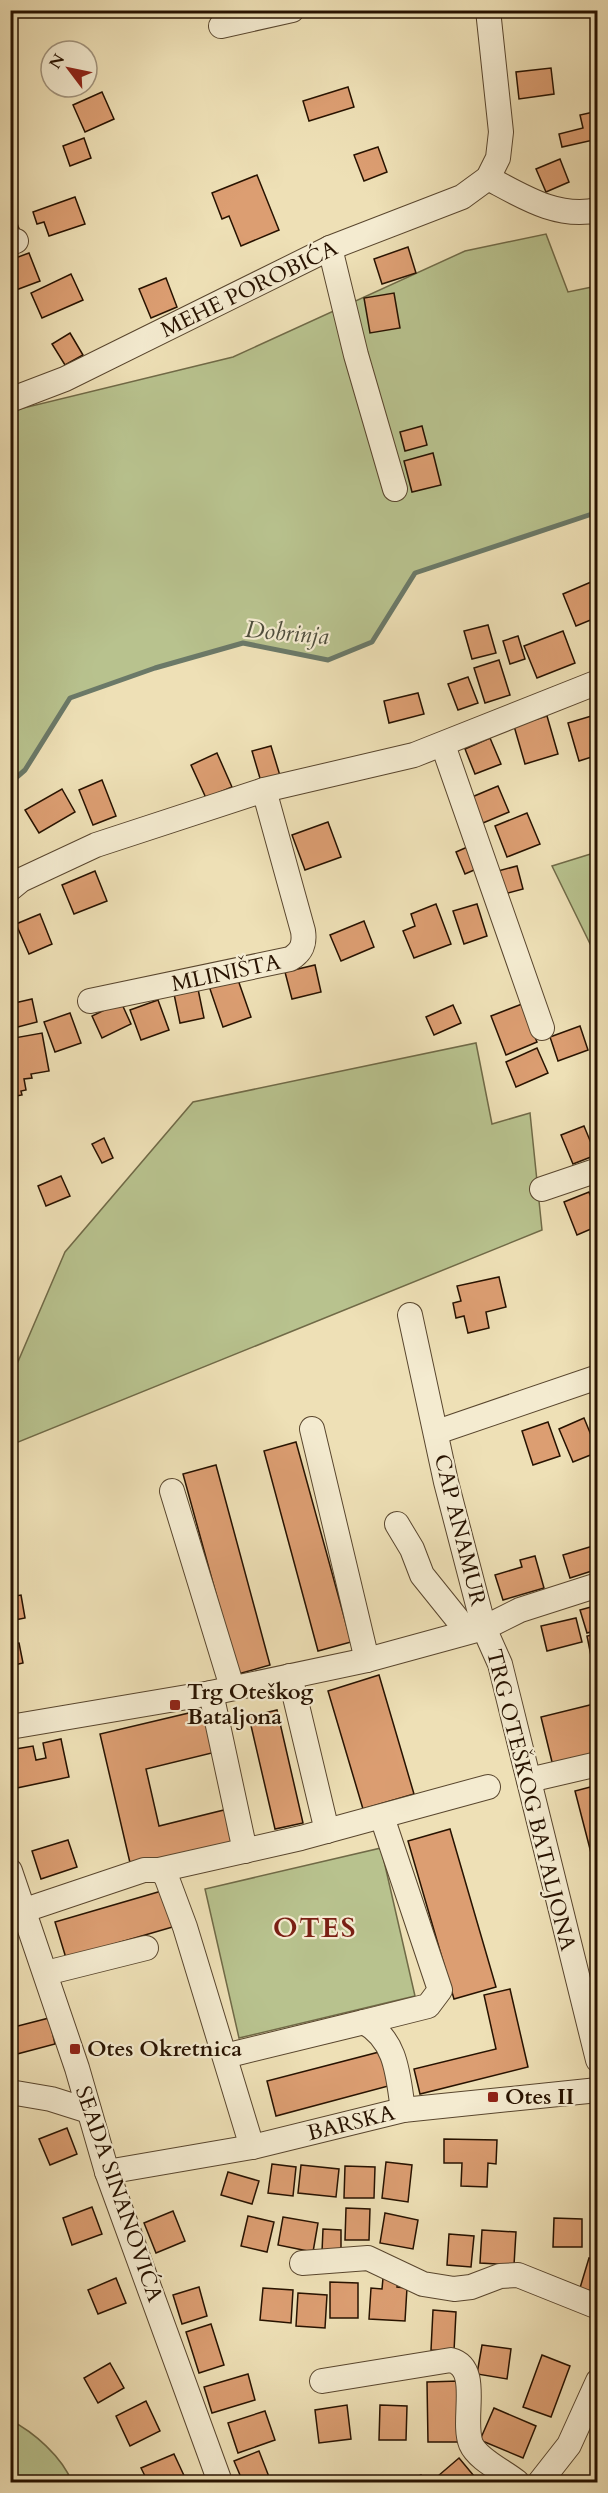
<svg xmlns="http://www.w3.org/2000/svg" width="608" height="2493" viewBox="0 0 608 2493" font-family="Cardo,serif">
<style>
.green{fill:#b8c28e;stroke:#706a47;stroke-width:1.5}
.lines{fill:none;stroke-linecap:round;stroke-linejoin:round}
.stream{stroke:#6b7968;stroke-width:5}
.building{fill:#dc9e72;stroke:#271200;stroke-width:1.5}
.minor-casing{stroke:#59462e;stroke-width:26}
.minor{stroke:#f4ebd0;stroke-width:24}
.poi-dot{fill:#8f2418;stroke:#f4ebd0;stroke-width:2}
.labels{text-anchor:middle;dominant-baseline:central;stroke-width:4.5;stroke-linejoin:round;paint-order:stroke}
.street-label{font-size:22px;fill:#271200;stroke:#f4ebd0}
.poi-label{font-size:22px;font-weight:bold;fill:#271200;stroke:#f4ebd0;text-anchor:start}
.water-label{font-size:24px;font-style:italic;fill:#4f4e3d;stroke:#f4ebd0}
.district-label{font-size:28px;font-weight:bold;letter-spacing:1.5px;fill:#7a1f14;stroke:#f4ebd0}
</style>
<rect width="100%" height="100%" fill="#eee0b6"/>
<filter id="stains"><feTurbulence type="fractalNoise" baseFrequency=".00333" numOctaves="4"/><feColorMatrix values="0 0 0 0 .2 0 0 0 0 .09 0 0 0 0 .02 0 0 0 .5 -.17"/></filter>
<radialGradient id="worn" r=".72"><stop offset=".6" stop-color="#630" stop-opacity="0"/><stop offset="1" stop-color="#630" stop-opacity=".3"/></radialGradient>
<g class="green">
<path d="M546,234L568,292L597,286V512L415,573L372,642L328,660L243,643L155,668L70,698L25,770L11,783V411L233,357L465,251Z"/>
<path d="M597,852H598L597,958L552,866Z"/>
<path d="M476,1043L492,1124L530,1113L542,1230L11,1445V1378L65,1252L193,1102Z"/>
<path d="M381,1848L415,1996L239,2038L205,1889Z"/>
<path d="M10,2420C34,2432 62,2457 72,2482H11Z"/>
</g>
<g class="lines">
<path class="stream" d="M10,783L25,770L70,698L155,668L243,643L328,660L372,642L415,573L598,512"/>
</g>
<g class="building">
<path d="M551,68L554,94L519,99L516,72Z"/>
<path d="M348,87L354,107L309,121L303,101Z"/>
<path d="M102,92L114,119L85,132L73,105Z"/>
<path d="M598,111V139L562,147L559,134L583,128L580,115Z"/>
<path d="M84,138L91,158L70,166L63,146Z"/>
<path d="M378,147L387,172L364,181L354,155Z"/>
<path d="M560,159L569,182L546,192L536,169Z"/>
<path d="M257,175L279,230L241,246L229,216L222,219L212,193Z"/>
<path d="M75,197L85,224L49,236L44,222L37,224L33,212Z"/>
<path d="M10,205L21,234L10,238Z"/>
<path d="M408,247L416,273L382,284L374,259Z"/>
<path d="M29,253L40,281L16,290L10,276V260Z"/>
<path d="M71,274L83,300L42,318L31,293Z"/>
<path d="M166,278L177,307L151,318L139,289Z"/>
<path d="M394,293L400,328L370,333L364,298Z"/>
<path d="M70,333L83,355L65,365L52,344Z"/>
<path d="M422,426L427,445L405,451L400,432Z"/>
<path d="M433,453L441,485L412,492L404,461Z"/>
<path d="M591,582L598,598V617L576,626L563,594Z"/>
<path d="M488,625L496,653L472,659L464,631Z"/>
<path d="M563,631L575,663L537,678L524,646Z"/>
<path d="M518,636L525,659L510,664L503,641Z"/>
<path d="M499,660L510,695L485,703L474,668Z"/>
<path d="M468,677L478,703L458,710L448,684Z"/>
<path d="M418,693L424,714L389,723L384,701Z"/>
<path d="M598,714V755L579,761L568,723Z"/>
<path d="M547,716L558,754L525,764L514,726Z"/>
<path d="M490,738L501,764L475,774L465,749Z"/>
<path d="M271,746L281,779L262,785L252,751Z"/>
<path d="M217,753L232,787L206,798L191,765Z"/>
<path d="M102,780L116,816L93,825L79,790Z"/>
<path d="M498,786L509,812L483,823L472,797Z"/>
<path d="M62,789L75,812L39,833L25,810Z"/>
<path d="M527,813L540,844L507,857L495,826Z"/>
<path d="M328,822L341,857L305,870L292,835Z"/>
<path d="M472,845L481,867L465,874L456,852Z"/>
<path d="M517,866L523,889L504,894L498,871Z"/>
<path d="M95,871L107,901L74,914L62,885Z"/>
<path d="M436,904L451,944L414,958L403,931L415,926L411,914Z"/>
<path d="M477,904L487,936L464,944L453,911Z"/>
<path d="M40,914L52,944L29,954L16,924Z"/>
<path d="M364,921L374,947L341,961L330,935Z"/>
<path d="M315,965L321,992L292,999L285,972Z"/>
<path d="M237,977L251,1017L223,1027L209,986Z"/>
<path d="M198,989L204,1018L180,1023L174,994Z"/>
<path d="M32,999L37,1022L10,1029V1004Z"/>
<path d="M158,1000L169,1030L141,1040L130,1010Z"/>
<path d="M121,1002L131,1024L102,1038L92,1016Z"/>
<path d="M522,1004L537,1042L506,1055L491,1016Z"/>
<path d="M453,1005L461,1023L434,1035L426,1017Z"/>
<path d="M70,1013L81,1043L55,1052L44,1022Z"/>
<path d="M580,1026L588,1050L558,1061L550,1037Z"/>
<path d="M42,1033L49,1071L31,1074L32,1078L24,1079L26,1090L21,1091L22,1095L10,1097V1053L17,1052L14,1038Z"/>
<path d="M537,1048L548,1073L516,1087L506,1062Z"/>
<path d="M584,1126L596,1155L573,1164L561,1135Z"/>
<path d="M104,1138L113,1158L102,1163L92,1144Z"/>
<path d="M61,1176L70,1196L46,1206L38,1186Z"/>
<path d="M589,1192L598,1215V1226L577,1235L564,1202Z"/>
<path d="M499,1277L506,1307L486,1312L489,1328L468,1333L464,1316L456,1318L453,1303L461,1301L457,1286Z"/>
<path d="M584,1418L598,1452L573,1462L559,1429Z"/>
<path d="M548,1422L560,1456L533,1465L522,1431Z"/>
<path d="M296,1442L351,1642L318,1651L264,1451Z"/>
<path d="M216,1465L270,1665L238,1674L183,1474Z"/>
<path d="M593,1546L598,1569L570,1578L563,1555Z"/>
<path d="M535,1556L544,1588L503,1600L495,1575L522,1567L520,1560Z"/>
<path d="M21,1595L25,1618L10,1621V1597Z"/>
<path d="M598,1605V1630L587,1633L580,1610Z"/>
<path d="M576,1618L582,1642L547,1651L541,1626Z"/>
<path d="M598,1634V1655L591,1656L587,1636Z"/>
<path d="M19,1643L23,1663L10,1666V1644Z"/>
<path d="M379,1675L414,1794L363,1809L328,1691Z"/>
<path d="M598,1703V1754L553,1766L541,1717Z"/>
<path d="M210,1708L220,1751L146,1769L159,1826L228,1809L235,1842L131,1867L100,1734Z"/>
<path d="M277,1710L303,1823L275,1829L249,1717Z"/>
<path d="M61,1739L69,1777L12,1789L10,1750L33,1746L36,1760L46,1758L43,1743Z"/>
<path d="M598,1785V1880L575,1791Z"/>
<path d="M450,1829L496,1987L454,1999L408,1841Z"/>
<path d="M68,1840L77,1867L41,1879L32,1851Z"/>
<path d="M165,1890L176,1926L66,1958L55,1922Z"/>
<path d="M510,1989L528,2067L420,2094L414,2069L496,2049L484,1995Z"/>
<path d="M49,2018L55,2044L17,2054L10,2028Z"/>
<path d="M383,2051L392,2085L276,2116L267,2081Z"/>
<path d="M67,2128L77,2154L50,2165L39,2139Z"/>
<path d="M444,2139L497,2140L496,2164L488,2163L487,2187L461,2186L462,2163H444Z"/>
<path d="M386,2162L412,2165L408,2202L382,2198Z"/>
<path d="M272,2164L296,2167L293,2196L268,2193Z"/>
<path d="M301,2165L339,2169L336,2197L298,2193Z"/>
<path d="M345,2166L375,2167L374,2198H344Z"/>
<path d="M228,2172L259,2181L252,2204L221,2195Z"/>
<path d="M92,2207L102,2234L72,2245L63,2218Z"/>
<path d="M346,2208L370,2209L369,2240H345Z"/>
<path d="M173,2211L185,2241L156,2253L144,2223Z"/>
<path d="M385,2213L418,2220L413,2249L380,2243Z"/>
<path d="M248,2216L274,2222L267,2252L241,2246Z"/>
<path d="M283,2217L318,2223L313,2252L278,2245Z"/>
<path d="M554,2218L582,2219V2247H553Z"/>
<path d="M323,2229L341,2230V2252H322Z"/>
<path d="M482,2230L516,2232L514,2265L480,2263Z"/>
<path d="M449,2234L474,2236L471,2267L447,2265Z"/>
<path d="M589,2258L598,2261V2293L580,2288Z"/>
<path d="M116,2278L126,2303L98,2314L88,2290Z"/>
<path d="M383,2278L398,2279L397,2287L407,2288L405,2321L369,2319L371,2288L382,2289Z"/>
<path d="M330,2282L358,2283V2318H330Z"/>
<path d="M199,2287L207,2316L182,2324L173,2295Z"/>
<path d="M263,2288L293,2290L291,2323L260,2320Z"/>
<path d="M298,2293L327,2295L325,2328L296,2326Z"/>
<path d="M433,2310L456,2312L454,2351L431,2350Z"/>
<path d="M211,2324L224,2365L199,2373L186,2332Z"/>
<path d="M482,2345L511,2349L507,2379L477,2374Z"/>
<path d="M542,2355L570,2366L551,2417L523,2407Z"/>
<path d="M110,2363L124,2388L98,2403L84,2378Z"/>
<path d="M248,2374L255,2400L212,2413L204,2387Z"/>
<path d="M459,2381V2442H428L427,2382Z"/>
<path d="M146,2401L160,2431L130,2446L116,2416Z"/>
<path d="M347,2405L351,2439L319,2443L315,2410Z"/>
<path d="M380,2405L407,2406L406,2440H379Z"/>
<path d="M494,2408L536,2426L523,2458L480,2440Z"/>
<path d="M265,2411L275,2440L238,2453L228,2423Z"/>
<path d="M259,2451L271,2482H243L234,2461Z"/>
<path d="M174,2454L187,2482H148L141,2468Z"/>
<path d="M459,2458L479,2482H443L438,2476Z"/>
<path d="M421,2475L426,2482H407Z"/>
</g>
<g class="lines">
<g class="minor-casing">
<g id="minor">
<path d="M221,26L292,10"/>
<path d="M488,178C522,196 557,219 598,210"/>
<path d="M10,243L16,241"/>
<path d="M330,248L356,355L395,489"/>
<path d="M10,400L65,379L330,248L462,197L488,178L498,158L501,132L488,10"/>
<path d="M443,745L542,1028"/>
<path d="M10,889L21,880L96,845L264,790L414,755L598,682"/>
<path d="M90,1001L290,959C302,952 305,944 303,931L264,790"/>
<path d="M542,1189L598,1170"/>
<path d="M410,1315L446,1482L484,1628L500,1664L598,2060"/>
<path d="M312,1429L367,1660"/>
<path d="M437,1432L598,1377"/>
<path d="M172,1491L232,1687"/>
<path d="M397,1524L412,1549L422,1575L467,1631"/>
<path d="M290,1676L327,1831"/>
<path d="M211,1693L245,1851"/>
<path d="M10,1727L211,1693L367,1660L484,1628L520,1610L598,1585"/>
<path d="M529,1780L598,1764"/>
<path d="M159,1870L301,1838L488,1787"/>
<path d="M10,1871L77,2068L107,2172L220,2482"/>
<path d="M25,1910L144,1870H159L166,1876L185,1927L252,2147"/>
<path d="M46,1973L146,1948"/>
<path d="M364,2022L428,2006L440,1990L382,1817"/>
<path d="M225,2056L364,2022C397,2040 398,2076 403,2110"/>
<path d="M10,2092L51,2099L89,2111"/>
<path d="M107,2172L252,2147L403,2110L598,2090"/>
<path d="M302,2263L368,2258L423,2284L454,2289L471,2287L500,2276L518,2275L598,2307"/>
<path d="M322,2381L451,2360C482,2368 461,2419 471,2444C478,2460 504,2471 517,2482"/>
<path d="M540,2482L569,2445L598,2381"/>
</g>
</g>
<use href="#minor" class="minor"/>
</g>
<g class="poi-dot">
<rect x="169" y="1699" width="12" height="12" rx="3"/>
<rect x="69" y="2043" width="12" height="12" rx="3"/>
<rect x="487" y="2091" width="12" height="12" rx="3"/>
</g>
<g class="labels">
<g class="street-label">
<text transform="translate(249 289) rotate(-26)">MEHE POROBIĆA</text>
<text transform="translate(226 973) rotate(-12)">MLINIŠTA</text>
<text transform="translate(460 1530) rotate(76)">CAP ANAMUR</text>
<text transform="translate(531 1800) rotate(76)">TRG OTEŠKOG BATALJONA</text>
<text transform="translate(351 2123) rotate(-14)">BARSKA</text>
<text transform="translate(119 2194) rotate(71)">SEADA SINANOVIĆA</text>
</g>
<g class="poi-label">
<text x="187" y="1692">Trg Oteškog<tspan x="187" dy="25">Bataljona</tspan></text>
<text x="87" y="2049">Otes Okretnica</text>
<text x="505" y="2097">Otes II</text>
</g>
<g class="water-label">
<text transform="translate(287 633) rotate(5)">Dobrinja</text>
</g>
<g class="district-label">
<text x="315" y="1928">OTES</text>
</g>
</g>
<rect width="608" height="2493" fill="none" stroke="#eee0b6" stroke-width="36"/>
<rect x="12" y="12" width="584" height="2469" fill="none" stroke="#271200" stroke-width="3"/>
<rect x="18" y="18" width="572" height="2457" fill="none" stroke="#271200" stroke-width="1.5"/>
<g transform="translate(69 69) rotate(302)"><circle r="28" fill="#f4ebd0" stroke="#a2947d" stroke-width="1.5"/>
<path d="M0-4.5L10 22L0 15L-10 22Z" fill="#8f2418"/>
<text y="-9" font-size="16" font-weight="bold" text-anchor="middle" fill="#271200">N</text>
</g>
<rect width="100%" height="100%" filter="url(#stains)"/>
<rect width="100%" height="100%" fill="url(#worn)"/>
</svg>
